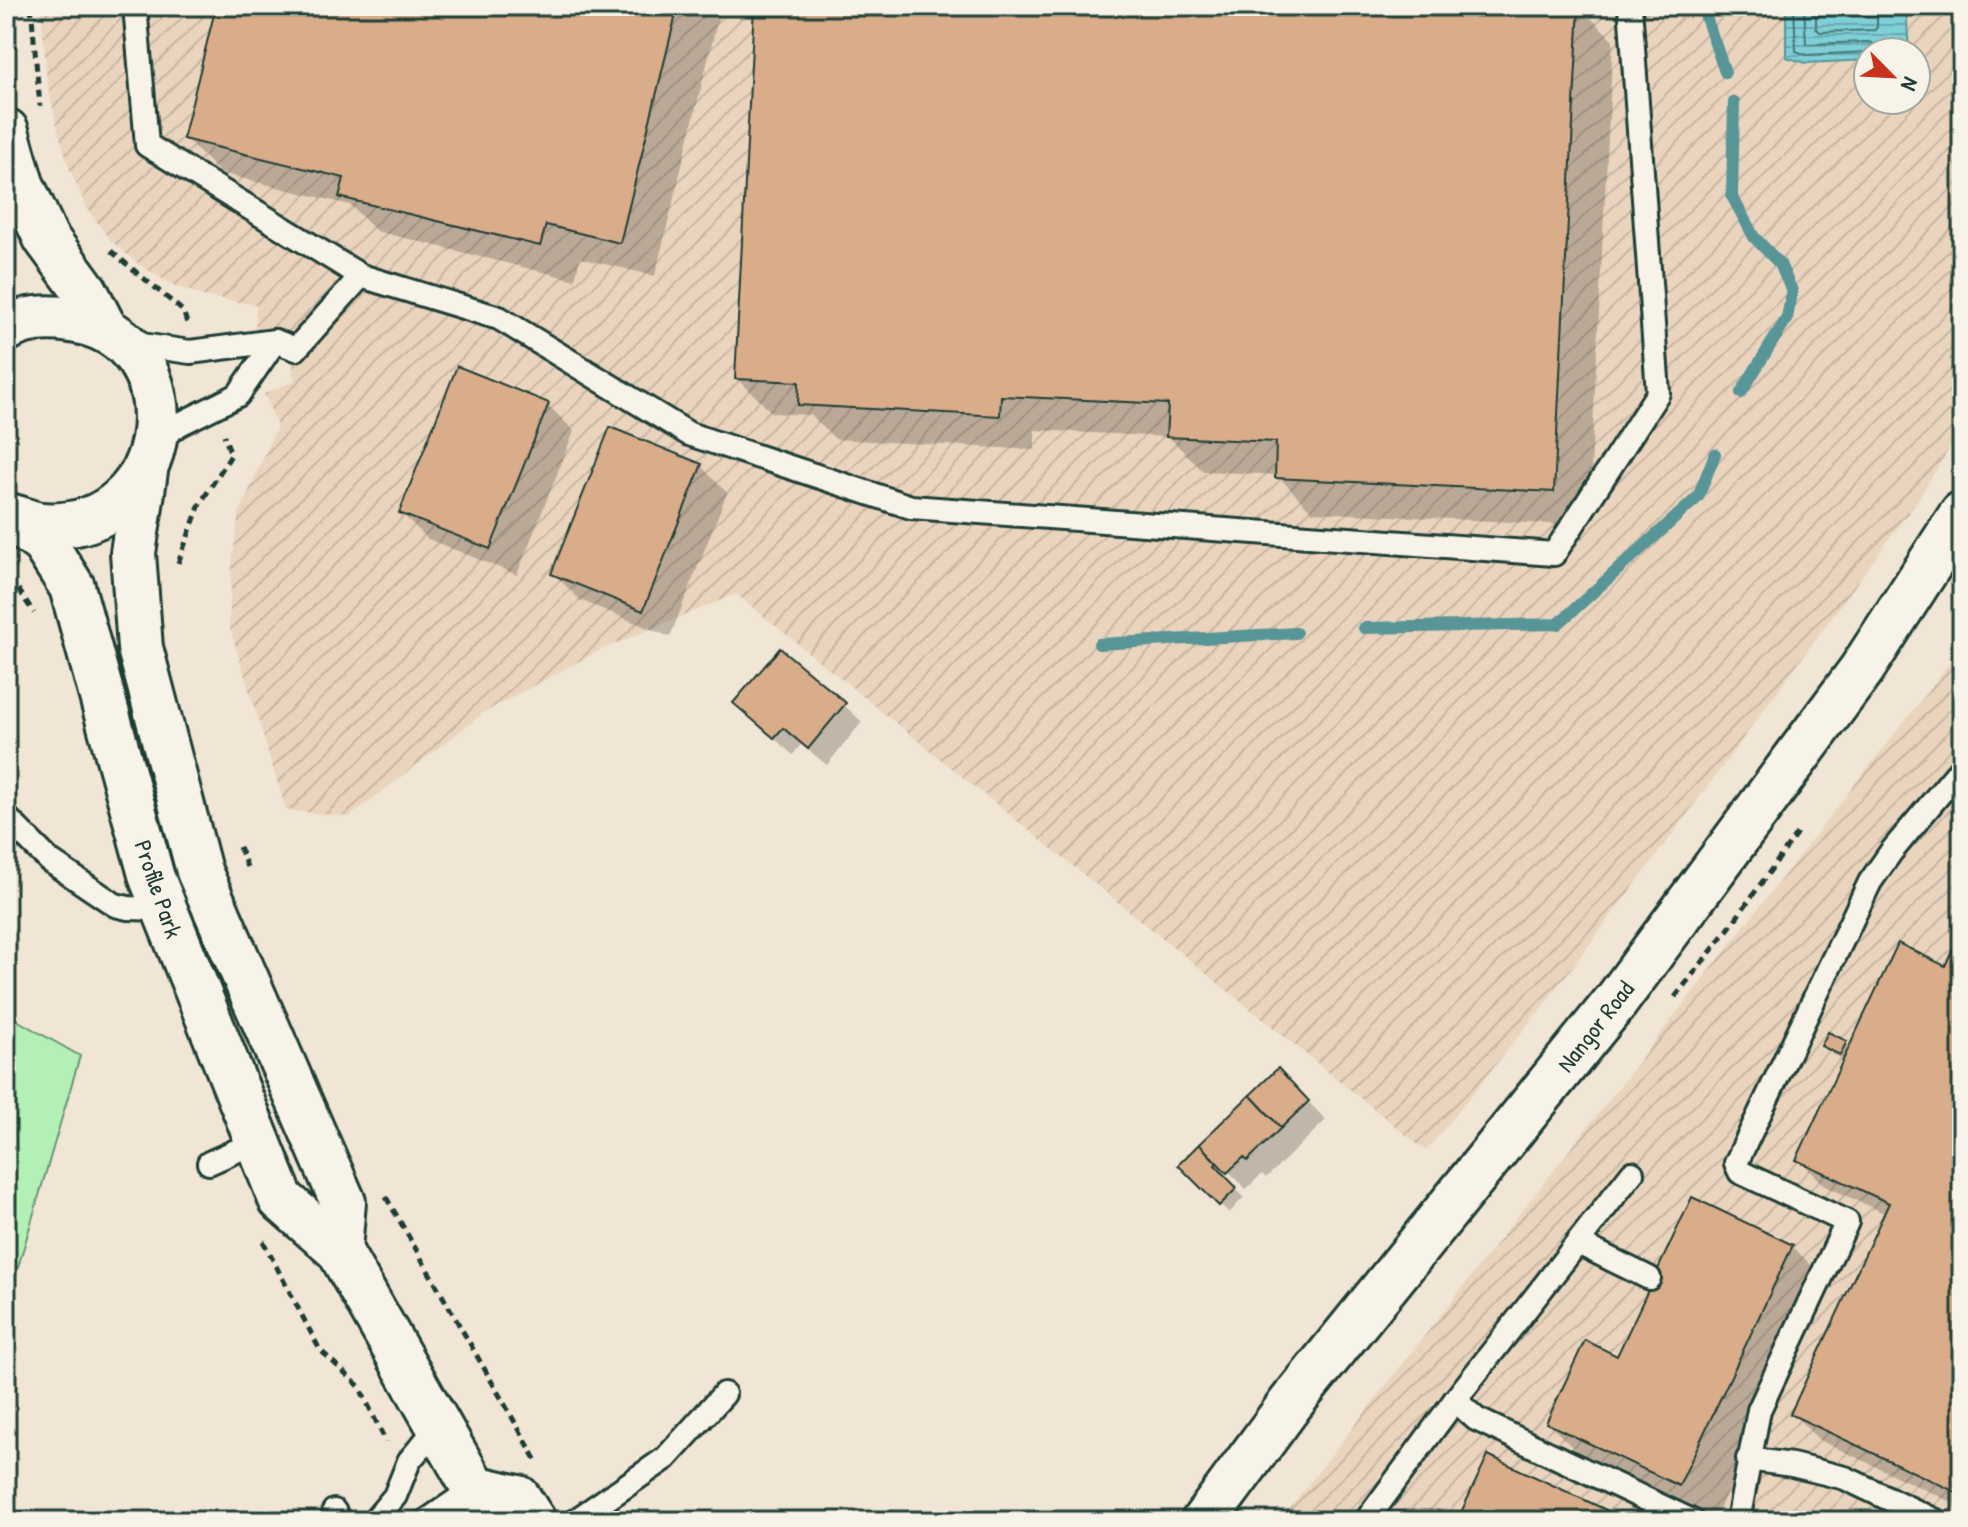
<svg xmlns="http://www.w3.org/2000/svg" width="1968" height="1527" viewBox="0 0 1968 1527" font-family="'Patrick Hand',sans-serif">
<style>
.industrial{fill:url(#industrial-furrows);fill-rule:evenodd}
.green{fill:#b2f0b6;stroke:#689675;stroke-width:2}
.water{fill:url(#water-rules);stroke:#589596;stroke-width:2}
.shadow{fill:#0003}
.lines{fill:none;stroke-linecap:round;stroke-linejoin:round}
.shore{stroke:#457775;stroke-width:2}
.stream{stroke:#589596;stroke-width:12}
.building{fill:#d9ad8a;stroke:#1f3d34;stroke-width:2}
.service-casing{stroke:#1f3d34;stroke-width:28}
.minor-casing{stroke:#1f3d34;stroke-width:50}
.secondary-casing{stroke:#1f3d34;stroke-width:50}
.path{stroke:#1f3d34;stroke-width:5;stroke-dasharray:8 6;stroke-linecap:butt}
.service{stroke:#f7f3e8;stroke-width:22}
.minor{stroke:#f7f3e8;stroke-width:44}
.secondary{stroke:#f7f3e8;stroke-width:44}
.labels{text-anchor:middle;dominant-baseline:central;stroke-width:6;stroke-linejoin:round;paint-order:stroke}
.street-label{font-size:24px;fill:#1f3d34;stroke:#f7f3e8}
</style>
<defs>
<pattern id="industrial-furrows" width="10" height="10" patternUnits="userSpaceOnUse" patternTransform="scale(2)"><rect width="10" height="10" fill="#ead4be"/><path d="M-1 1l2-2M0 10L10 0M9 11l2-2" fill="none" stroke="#c8b7a4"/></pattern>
<pattern id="water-rules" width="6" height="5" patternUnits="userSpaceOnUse" patternTransform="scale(2)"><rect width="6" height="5" fill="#7ecfd7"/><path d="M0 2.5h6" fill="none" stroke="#67a9af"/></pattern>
</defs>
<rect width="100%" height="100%" fill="#f1e5d5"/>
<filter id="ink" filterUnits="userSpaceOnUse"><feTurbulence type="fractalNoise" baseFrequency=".0125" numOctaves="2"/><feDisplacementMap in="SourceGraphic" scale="16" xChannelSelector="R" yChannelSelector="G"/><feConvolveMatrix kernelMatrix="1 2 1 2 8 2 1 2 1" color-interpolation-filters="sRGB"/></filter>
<g filter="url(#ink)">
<g class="industrial">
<path d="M41,6H1962V428L1917,501L1667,842L1542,1007L1426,1151L736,594L600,650L485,712L349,817L286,810L229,625L232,562L239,514L277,426L264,394L294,381L291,338H255L256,305L203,296L171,284L140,265L111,241L87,208L69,168L58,130L47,82ZM1868,52H1916V100H1868Z"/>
<path d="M1962,646V1521H1280L1949,664Z"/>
</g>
<path class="green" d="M6,1014L80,1056L6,1308Z"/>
<path class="water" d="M1786,6H1906L1909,51L1868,52V60L1806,63L1786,57Z"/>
<g class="shadow">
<path d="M218,6H721L655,276L580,258L575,280L376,231L350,205L220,173L185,138Z"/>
<path d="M756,6H1579L1613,40L1588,526L1312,512L1277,475L1203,471L1169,437L1035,430V450L835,439L811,415L772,413L737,378Z"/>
<path d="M548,405L574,431L517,575L428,539L401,513Z"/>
<path d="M701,466L727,493L670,637L580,600L554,574Z"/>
<path d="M735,703L844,705L862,722L827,765L801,744L793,755Z"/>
<path d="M1962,934V1507L1819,1440L1792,1413L1886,1214L1825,1186L1799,1159L1845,1060L1832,1054L1824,1046L1846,1043L1851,1048L1946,968Z"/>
<path d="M1278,1071L1326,1120L1266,1178L1262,1174L1246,1189L1227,1170L1222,1175L1244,1197L1229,1213L1181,1165Z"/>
<path d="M1792,1246L1827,1281L1714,1520L1583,1458L1548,1423L1618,1358Z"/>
</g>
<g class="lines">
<g class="shore">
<path d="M1794,6L1796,51L1807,55L1869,52"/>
<path d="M1804,6L1806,44L1868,42L1877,45L1884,52"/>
<path d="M1816,6V28L1820,32L1875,30L1877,27V6"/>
</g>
<g class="stream">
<path d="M1702,6L1725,72"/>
<path d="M1734,102L1732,196L1754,237L1780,264L1792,291L1787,318L1741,393"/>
<path d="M1364,628L1558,624L1698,497L1715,454"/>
<path d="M1099,644L1296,633"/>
</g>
</g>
<g class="building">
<path d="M216,6H678L620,243L546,225L540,246L339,197L344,178L183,139Z"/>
<path d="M754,6H1579L1554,492L1275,478L1276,442L1166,437L1168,404L1001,396L1000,416L798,405L799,382L735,379Z"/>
<path d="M457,366L549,403L490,549L399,513Z"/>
<path d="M610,427L702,464L643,611L551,574Z"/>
<path d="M780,648L846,703L808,749L783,728L774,738L733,703Z"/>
<path d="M1962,930V1495L1790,1414L1889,1203L1796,1160L1898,943L1945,966Z"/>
<path d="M1828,1032L1847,1041L1840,1055L1821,1046Z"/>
<path d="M1278,1068L1309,1101L1281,1128L1250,1095Z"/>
<path d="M1250,1095L1281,1128L1247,1161L1244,1157L1227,1173L1199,1144Z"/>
<path d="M1199,1144L1217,1163L1215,1165L1237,1188L1219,1206L1178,1165Z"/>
<path d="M1692,1197L1793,1245L1679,1486L1546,1423L1585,1340L1617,1356Z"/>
<path d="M1488,1455L1630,1521H1457Z"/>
</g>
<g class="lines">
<g class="service-casing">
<g id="service">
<path d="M135,6L147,145L361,276"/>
<path d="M128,343L190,352L275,341L296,349L361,276L499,318L689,434L911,507L1554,554L1658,393L1630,6"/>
<path d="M155,443L178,425L238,395L275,341"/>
<path d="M6,817L50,861L115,905L128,908L164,909"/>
<path d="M209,1163L258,1141"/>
<path d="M1578,1243L1649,1278"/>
<path d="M1455,1400L1476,1419L1692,1521"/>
<path d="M1748,1459L1792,1465L1845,1478L1936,1521"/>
<path d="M334,1511L340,1521"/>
<path d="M374,1521L395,1496L409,1461L439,1425"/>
<path d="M426,1521L473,1489"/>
<path d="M575,1521L666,1458L724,1394"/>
<path d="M1366,1521L1455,1400L1632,1173"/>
<path d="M1738,1521L1759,1410L1847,1222L1740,1172L1736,1163L1870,882L1891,852L1962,767"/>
</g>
</g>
<g class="minor-casing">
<g id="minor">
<path d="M6,131L21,184L46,238L85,291L105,330"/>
<path d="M6,329C25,317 50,317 71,320C198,336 178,536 41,525C32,524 21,519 12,517"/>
<path d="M145,471L133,553L140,648L199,871L343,1202L339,1250"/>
<path d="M9,516L44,543L72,587L152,878L281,1199L339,1250L474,1488L471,1521"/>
<path d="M474,1488L518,1498L533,1521"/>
</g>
</g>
<g class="secondary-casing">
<path id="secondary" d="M1204,1521L1291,1403L1617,1000L1862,669L1962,514"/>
</g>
<g class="path">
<path d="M31,6L40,106"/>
<path d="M111,251L183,311L187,323"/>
<path d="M1952,473L1962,456"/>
<path d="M178,563L200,504L231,455L224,435"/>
<path d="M6,582L18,589L34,613"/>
<path d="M239,847L247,867"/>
<path d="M1675,997L1727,931L1798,832"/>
<path d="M386,1197L536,1459"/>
<path d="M263,1241L320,1350L359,1386L386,1442"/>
</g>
<use href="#service" class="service"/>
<use href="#minor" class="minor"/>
<use href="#secondary" class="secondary"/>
</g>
</g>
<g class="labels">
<g class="street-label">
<text transform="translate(159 889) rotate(71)">Profile Park</text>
<text transform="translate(1595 1026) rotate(-52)">Nangor Road</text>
</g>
</g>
<rect width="1968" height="1527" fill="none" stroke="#f7f3e8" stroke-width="32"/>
<rect x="16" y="16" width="1936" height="1495" fill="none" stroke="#1f3d34" stroke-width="3" filter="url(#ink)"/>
<g transform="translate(1892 76) rotate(114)"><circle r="38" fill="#f7f3e8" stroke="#a1aaa0" stroke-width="2"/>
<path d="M0-6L14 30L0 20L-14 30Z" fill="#c8321e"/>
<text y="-12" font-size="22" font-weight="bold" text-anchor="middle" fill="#1f3d34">N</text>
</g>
</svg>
